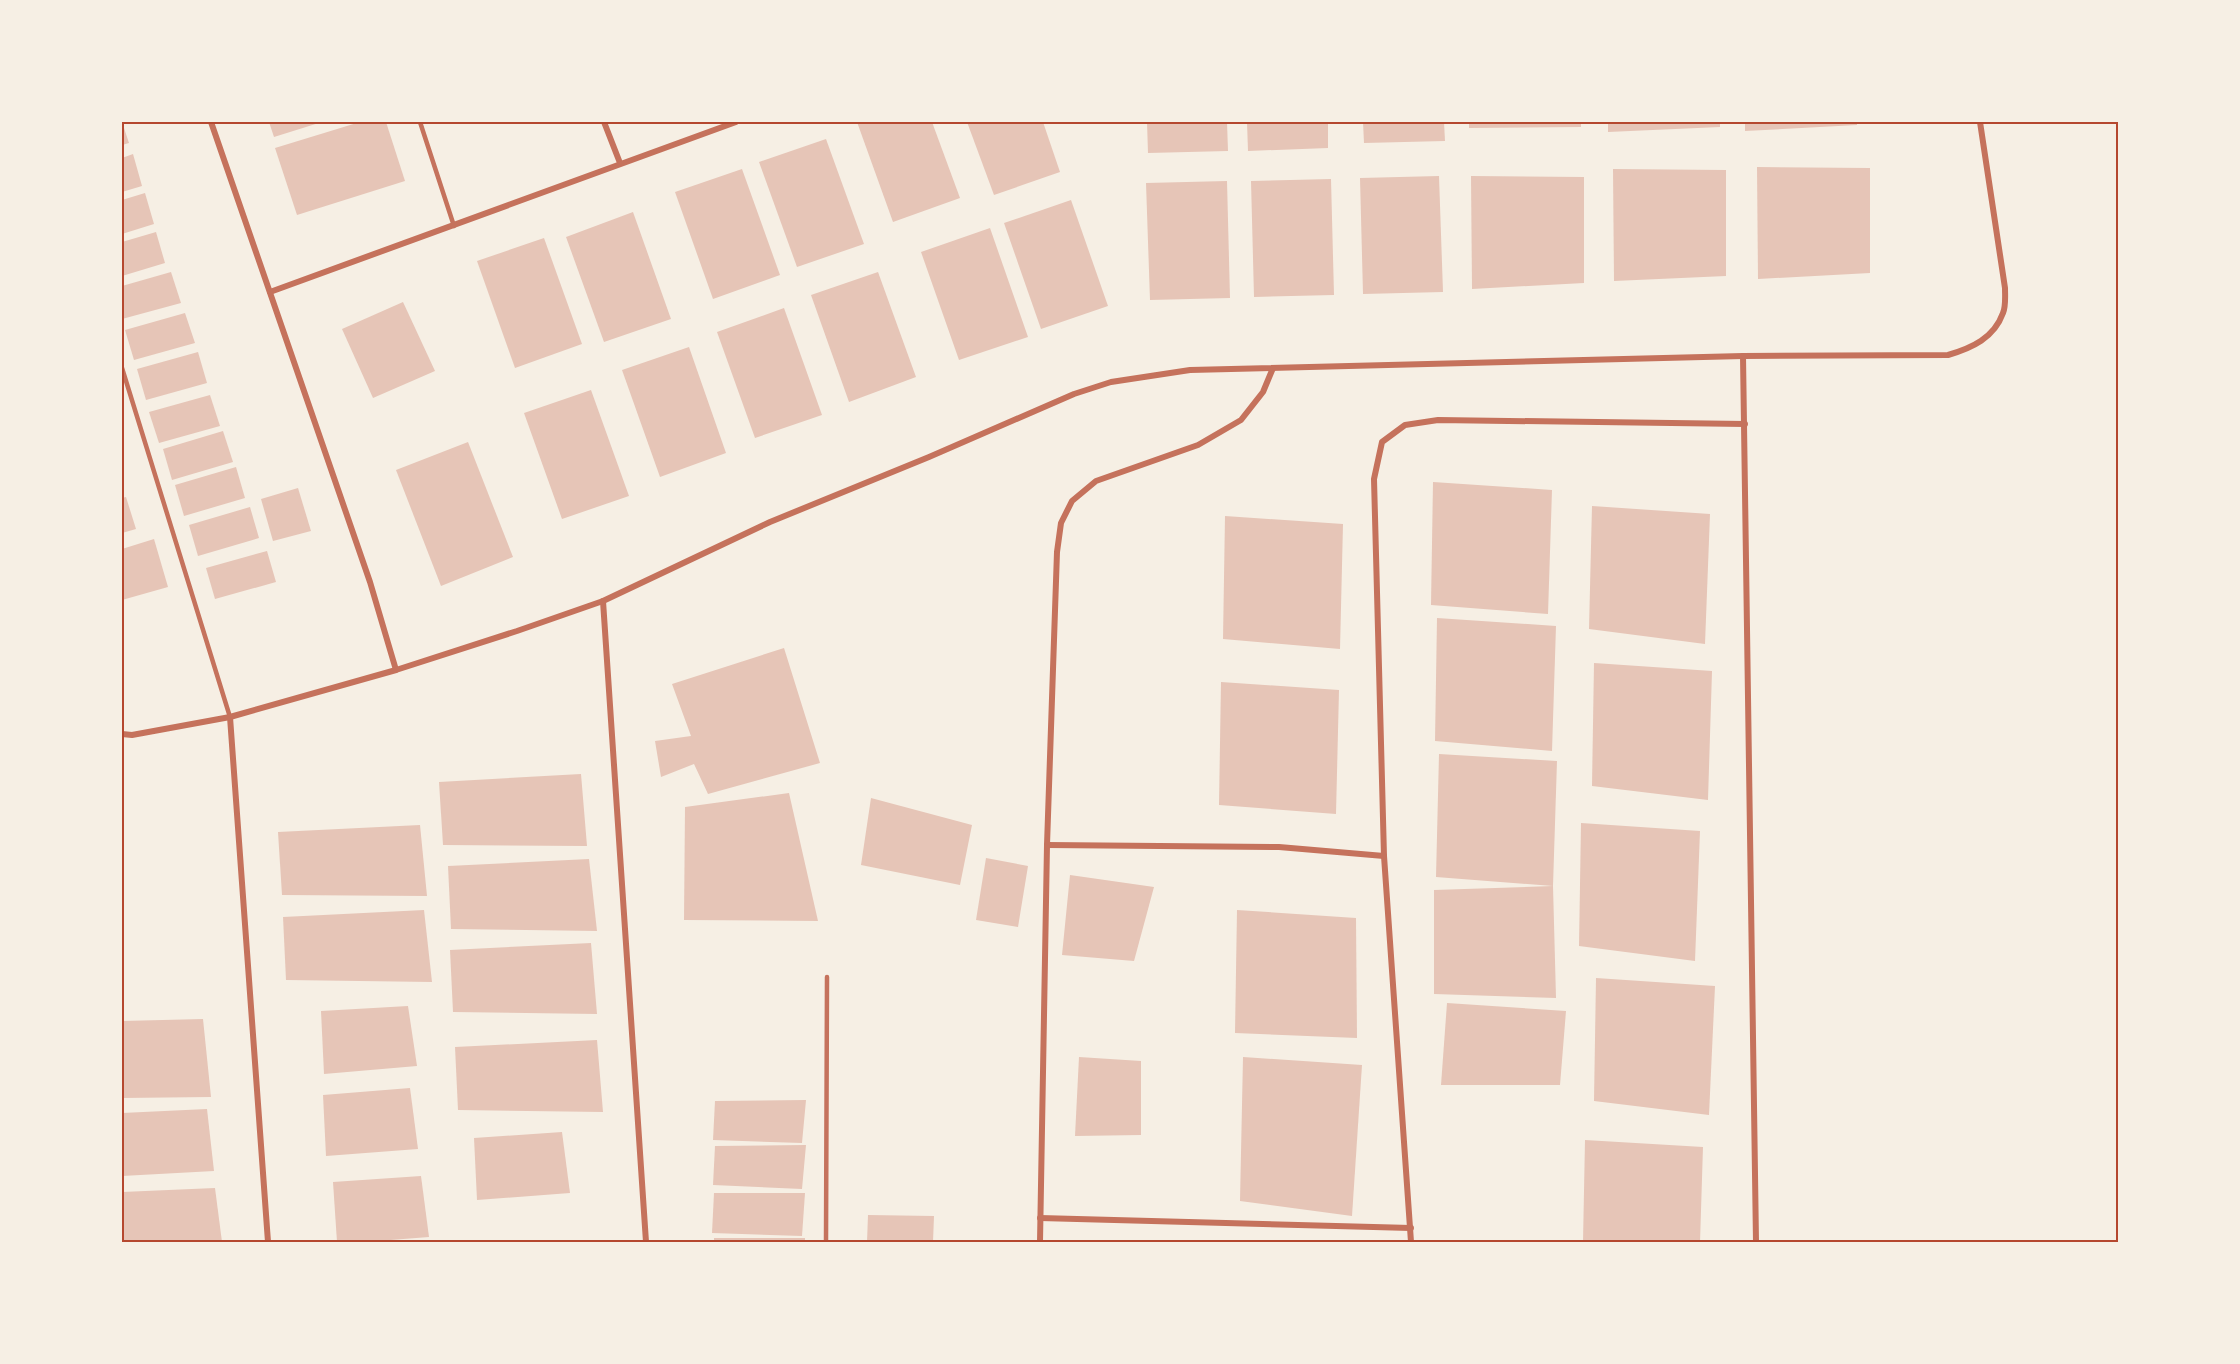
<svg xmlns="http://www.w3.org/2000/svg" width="2240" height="1364" viewBox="0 0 2240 1364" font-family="'Sofia Sans Condensed',sans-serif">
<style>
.building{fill:#e6c5b7}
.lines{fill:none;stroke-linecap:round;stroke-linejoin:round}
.service{stroke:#c5725c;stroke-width:4.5}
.minor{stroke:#c5725c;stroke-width:6}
.neatline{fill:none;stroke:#b5482f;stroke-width:2}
</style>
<rect width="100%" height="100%" fill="#f6efe4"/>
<g class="building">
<path d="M122,122L129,143L122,145Z"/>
<path d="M269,122H322L274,137Z"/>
<path d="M360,122H386L405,181L297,215L275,148Z"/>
<path d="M857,122H932L960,198L893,222Z"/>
<path d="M967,122H1043L1060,172L994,195Z"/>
<path d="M1147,122H1227L1228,151L1148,153Z"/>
<path d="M1247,122H1328V148L1248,151Z"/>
<path d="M1363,122H1444L1445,141L1364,143Z"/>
<path d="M1469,122H1581V127L1469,128Z"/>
<path d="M1608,122H1720V127L1608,132Z"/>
<path d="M1745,122H1857V125L1745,131Z"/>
<path d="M826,139L864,244L797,267L759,162Z"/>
<path d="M133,154L142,186L122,192V158Z"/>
<path d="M1757,167L1870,168V273L1758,279Z"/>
<path d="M742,169L780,275L713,299L675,192Z"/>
<path d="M1613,169L1726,170V276L1614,281Z"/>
<path d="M1439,176L1443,292L1363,294L1360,178Z"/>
<path d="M1471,176L1584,177V283L1472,289Z"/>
<path d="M1331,179L1334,295L1254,297L1251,181Z"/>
<path d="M1227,181L1230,298L1150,300L1146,183Z"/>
<path d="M145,193L154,224L122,234V200Z"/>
<path d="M1071,200L1108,306L1041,329L1004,223Z"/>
<path d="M633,212L671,319L604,342L566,237Z"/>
<path d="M990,228L1028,337L959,360L921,252Z"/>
<path d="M156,232L165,263L122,276V242Z"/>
<path d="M544,238L582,344L515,368L477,261Z"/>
<path d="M171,272L181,303L122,319V286Z"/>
<path d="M878,272L916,377L849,402L811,295Z"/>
<path d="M403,302L435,371L373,398L342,329Z"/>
<path d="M784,308L822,415L755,438L717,332Z"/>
<path d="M185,313L195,343L134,360L125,330Z"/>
<path d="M689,347L726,453L660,477L622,370Z"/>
<path d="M198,352L207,383L146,400L137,369Z"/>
<path d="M591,390L629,496L562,519L524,413Z"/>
<path d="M210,395L220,426L159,443L149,412Z"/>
<path d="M223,431L233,462L172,480L163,449Z"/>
<path d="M468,442L513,557L441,586L396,470Z"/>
<path d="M236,467L245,498L184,516L175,485Z"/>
<path d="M1433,482L1552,490L1548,614L1431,605Z"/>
<path d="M298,488L311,531L273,541L261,499Z"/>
<path d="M126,497L136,529L122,533V498Z"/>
<path d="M1592,506L1710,514L1705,644L1589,629Z"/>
<path d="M250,507L259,538L198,556L189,525Z"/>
<path d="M1225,516L1343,524L1340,649L1223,639Z"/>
<path d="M154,539L168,587L122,600V549Z"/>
<path d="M267,551L276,582L215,599L206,568Z"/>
<path d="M1437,618L1556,626L1552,751L1435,741Z"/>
<path d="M784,648L820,763L708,794L694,764L661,777L655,741L691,736L672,684Z"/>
<path d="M1594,663L1712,671L1708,800L1592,786Z"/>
<path d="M1221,682L1339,690L1336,814L1219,805Z"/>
<path d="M1439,754L1557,761L1553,886L1436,877Z"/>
<path d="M581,774L587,846L443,845L439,782Z"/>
<path d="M789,793L818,921L684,920L685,807Z"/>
<path d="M871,798L972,825L960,885L861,865Z"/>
<path d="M1581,823L1700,831L1695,961L1579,946Z"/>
<path d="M420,825L427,896L282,895L278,832Z"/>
<path d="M986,858L1028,866L1018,927L976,920Z"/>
<path d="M589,859L597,931L451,929L448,866Z"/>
<path d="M1070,875L1154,887L1134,961L1062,955Z"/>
<path d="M1553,886L1556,998L1434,994V890Z"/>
<path d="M424,910L432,982L286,980L283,917Z"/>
<path d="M1237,910L1356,918L1357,1038L1235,1033Z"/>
<path d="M591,943L597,1014L453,1012L450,950Z"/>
<path d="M1596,978L1715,986L1709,1115L1594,1101Z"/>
<path d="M1447,1003L1566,1011L1560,1085H1441Z"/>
<path d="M408,1006L417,1066L324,1074L321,1011Z"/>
<path d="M203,1019L211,1097L122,1098V1021Z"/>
<path d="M597,1040L603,1112L458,1110L455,1047Z"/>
<path d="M1079,1057L1141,1061V1135L1075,1136Z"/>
<path d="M1243,1057L1362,1065L1352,1216L1240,1201Z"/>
<path d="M410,1088L418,1149L326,1156L323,1095Z"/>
<path d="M806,1100L802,1143L713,1140L715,1101Z"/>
<path d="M207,1109L214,1171L122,1176V1113Z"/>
<path d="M562,1132L570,1193L477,1200L474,1138Z"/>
<path d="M1585,1140L1703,1147L1700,1242H1583Z"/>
<path d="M806,1145L802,1189L713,1185L715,1146Z"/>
<path d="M421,1176L429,1237L365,1242H337L333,1182Z"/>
<path d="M215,1188L222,1242H122V1192Z"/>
<path d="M714,1193H805L802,1236L712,1233Z"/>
<path d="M868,1215L934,1216L933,1242H867Z"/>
<rect x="714" y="1238" width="91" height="4"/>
</g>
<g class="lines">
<g class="service">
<path d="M420,122L454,226"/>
<path d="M122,368L230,717"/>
<path d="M826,1242L827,977"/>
</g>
<g class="minor">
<path d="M211,122L370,582L396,670"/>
<path d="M604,122L620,163"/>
<path d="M270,292L736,122"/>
<path d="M1743,356L1756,1242"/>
<path d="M603,601L646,1242"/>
<path d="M230,717L268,1242"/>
<path d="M122,734L132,735L230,717L396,670L517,631L603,601L770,522L929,457L1074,394L1111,382L1190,370L1743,356L1948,355C1972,348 1994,338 2003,313C2006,306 2005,296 2005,288L1980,122"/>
<path d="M1047,845L1279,847L1384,856"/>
<path d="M1040,1218L1411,1228"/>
<path d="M1040,1242L1047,845L1057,552L1061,523L1072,501L1096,481L1198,445L1241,420L1263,392L1273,368"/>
<path d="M1411,1242L1384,856L1374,479L1382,442L1405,425L1438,420L1745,424"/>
</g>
</g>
<rect width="2240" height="1364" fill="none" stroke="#f6efe4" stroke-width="246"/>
<rect x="123" y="123" width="1994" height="1118" class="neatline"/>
</svg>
